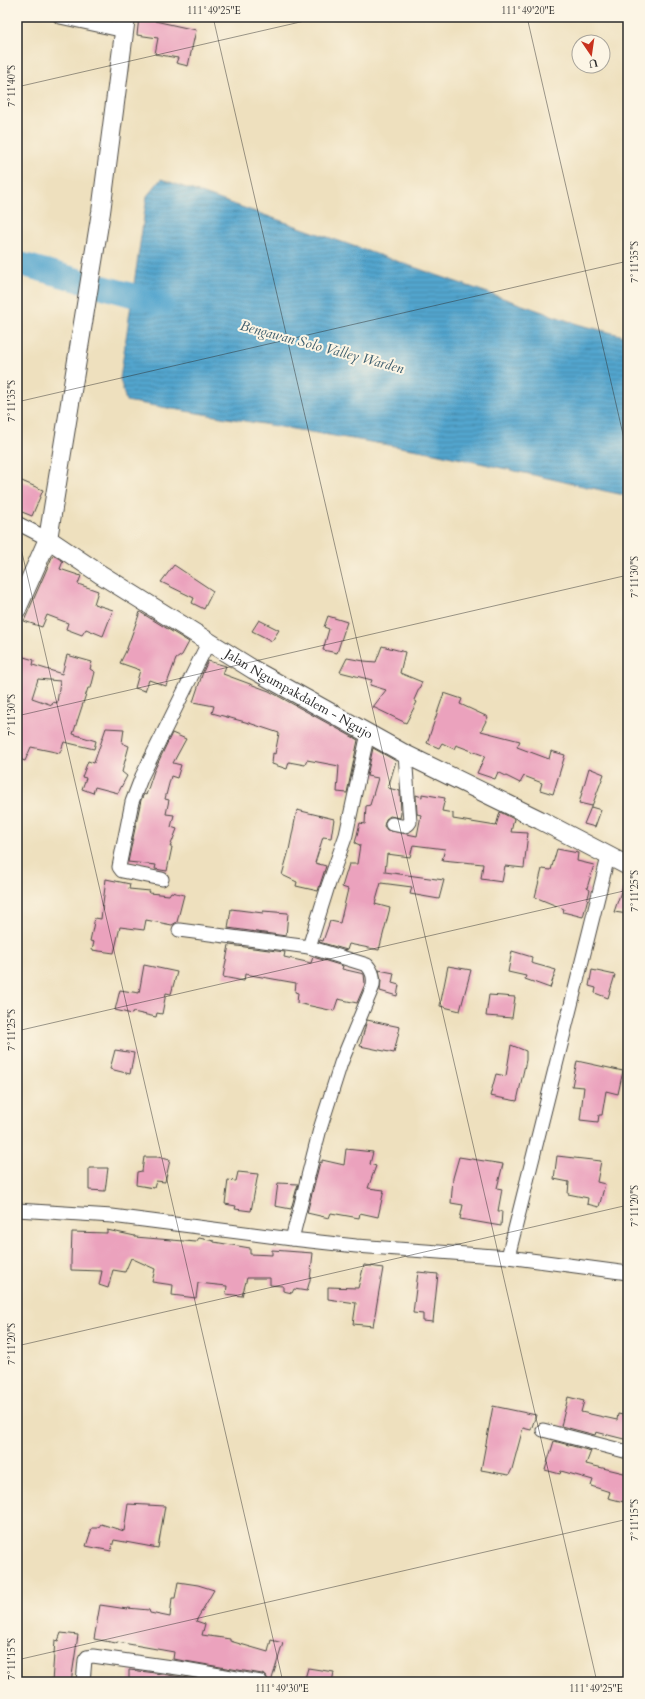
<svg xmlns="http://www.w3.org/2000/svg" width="645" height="1699" viewBox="0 0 645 1699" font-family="Cardo,serif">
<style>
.water{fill:url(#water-rules);stroke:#3f687c}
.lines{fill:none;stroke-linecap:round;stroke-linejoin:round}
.river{stroke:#53a5ce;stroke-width:24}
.building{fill:#eba2bd;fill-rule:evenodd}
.street-casing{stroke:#484641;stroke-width:15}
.secondary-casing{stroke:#484641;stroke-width:20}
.street{stroke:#fff;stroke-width:13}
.secondary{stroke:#fff;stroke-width:18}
.ticks{fill:none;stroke:#2b2b2b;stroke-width:1;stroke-opacity:0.45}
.labels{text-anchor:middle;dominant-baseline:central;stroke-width:4;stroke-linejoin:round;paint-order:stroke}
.street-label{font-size:13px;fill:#2b2b2b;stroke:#fcf5e5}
.water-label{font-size:14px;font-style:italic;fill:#3b5c6c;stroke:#fcf5e5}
.neatline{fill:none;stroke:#2b2b2b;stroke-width:1.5}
.ticks-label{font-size:10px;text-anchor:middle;fill:#2b2b2b}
</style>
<defs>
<pattern id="water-rules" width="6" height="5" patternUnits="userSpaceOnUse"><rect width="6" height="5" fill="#53a5ce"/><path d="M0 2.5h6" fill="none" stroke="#4587a7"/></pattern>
</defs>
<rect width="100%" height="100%" fill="#fcf5e5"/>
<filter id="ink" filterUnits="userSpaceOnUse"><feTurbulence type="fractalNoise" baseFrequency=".025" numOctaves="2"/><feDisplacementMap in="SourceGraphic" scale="8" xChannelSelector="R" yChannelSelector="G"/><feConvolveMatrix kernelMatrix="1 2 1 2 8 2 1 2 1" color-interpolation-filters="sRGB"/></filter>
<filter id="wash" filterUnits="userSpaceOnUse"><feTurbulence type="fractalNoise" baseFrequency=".012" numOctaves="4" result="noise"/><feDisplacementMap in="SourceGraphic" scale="16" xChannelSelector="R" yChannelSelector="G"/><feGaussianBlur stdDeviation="0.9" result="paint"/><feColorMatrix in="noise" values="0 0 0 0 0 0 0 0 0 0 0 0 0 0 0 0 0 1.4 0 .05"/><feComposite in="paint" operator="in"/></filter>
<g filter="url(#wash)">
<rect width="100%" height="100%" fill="#eee0be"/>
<path class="water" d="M161,179L577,324L628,337V496L430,452L126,401L120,379L147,196Z"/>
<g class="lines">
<path class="river" d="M17,263L164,304"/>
</g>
<g id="blocks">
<g class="building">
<path d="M139,17L156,18L155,21L196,30L188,66L176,63L178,58L155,54L158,38L137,35Z"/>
<path d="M17,479L43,490L32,516L17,510Z"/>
<path d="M53,555L63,561L60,569L81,576L78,584L98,591L94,604L113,610L103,636L86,629L82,635L66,629L68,623L47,615L42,627L24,621Z"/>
<path d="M174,565L213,591L204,609L192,603L194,598L161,582Z"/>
<path d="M140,612L189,642L182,655L176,659L166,686L149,680L145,691L135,688L140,670L120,663L126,651Z"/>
<path d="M328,616L347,622L337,653L323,650L329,629L324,627Z"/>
<path d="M259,620L279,630L272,641L252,631Z"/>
<path d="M382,646L405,652L400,673L422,682L414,700L417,702L406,723L373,707L386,690L370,685L372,680L340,672L347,658L364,661L376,662Z"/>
<path d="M17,655L34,660L33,665L62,674L67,655L92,662L90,669L95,672L91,688H88L73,734L96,741L94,749L64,742L60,753L31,747L25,761L17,758ZM38,679L60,681L57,703L53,702L52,705L32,698Z"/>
<path d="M208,661L226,666L223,674L269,691L358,740L347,793L337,792L339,766L307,760L305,765L289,762L287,769L272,764L273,753L275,754L279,733L249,723L212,713L214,706L193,702L203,672Z"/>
<path d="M444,693L462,699L460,704L488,717L481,731L520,741L517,747L549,759L551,751L565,755L553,794L540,790L542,783L524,776L520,783L498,772L495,779L477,773L485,756L456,745L454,749L442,743L439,748L427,743Z"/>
<path d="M106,728L124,729L122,743L129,746L122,772L127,776L118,793L95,787L93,793L82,789L86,778L82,777L88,761L94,763Z"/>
<path d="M172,733L186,739L173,763L181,765L177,778L171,776L165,799L169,800L166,814L174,815L171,827L177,829L170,847H172L167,871L155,869L156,865L128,862L141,800L144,794L146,795L154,771Z"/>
<path d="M373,748L396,761L388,788L400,791L401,813L400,818L390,816L386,819L384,826L387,830L417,836L421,815L417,814L416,795L422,797V794L445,798L442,811L453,813V819L496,826L500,812L514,819L511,832L528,833L524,868L505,866L502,882L481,879L483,864L442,860L445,849L413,845L410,857L387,854L385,872L444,880L439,899L410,894L412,887L381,883L375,904L390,908L379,950L349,944L347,950L319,942L320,940L323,941L330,921L340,923L348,889L342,887L349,864H357L360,845L355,843L360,823L365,824L366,806L370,805L378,778L367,776Z"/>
<path d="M589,768L604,774L592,806L579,803Z"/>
<path d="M591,807L601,810L595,827L584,824Z"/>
<path d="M297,810L334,819L331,838L323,837L315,863L326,866L318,891L296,886L297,882L282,875L289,850Z"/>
<path d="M557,849L578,853L577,861L594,865L587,888L590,890L583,917L563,912L564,909L535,897L542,869L551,870Z"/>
<path d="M626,877H628V914L614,912Z"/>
<path d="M106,879L130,884L129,889L150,891L149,893L169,895L171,892L184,895L177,922L172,925L146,920L144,930L120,927L114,953L92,950L94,942L90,941L95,918L101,919Z"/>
<path d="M231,909L263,913V911L288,913L286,936L228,928Z"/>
<path d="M229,945L285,952L284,957L311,963L313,957L343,966L342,969L364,974L365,984L357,1003L338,999L334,1011L297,1003L298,993L295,992L296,983L245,974L244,981L223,977Z"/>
<path d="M512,951L532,957L531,963L556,970L550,988L525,979L526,976L508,972Z"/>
<path d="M144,965L177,972L171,994L166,993L162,1014L157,1013L156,1017L133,1012L132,1014L115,1010L120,990L139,993Z"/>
<path d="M448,966L471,970L460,1011L440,1006Z"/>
<path d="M379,970L394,973L392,983L399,985L397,996L380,991L381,980Z"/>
<path d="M592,970L615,975L608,998L595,993L596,988L589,986Z"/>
<path d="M489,995L515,997L512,1018L486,1016Z"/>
<path d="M367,1020L400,1027L394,1053L360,1046Z"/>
<path d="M511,1045L526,1051V1060L517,1101L490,1096L496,1074L506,1076Z"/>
<path d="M115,1050L134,1053L130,1074L110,1069Z"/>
<path d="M577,1061L623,1071L618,1094L606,1091L602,1115H599L598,1122L580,1120L584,1087L572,1086Z"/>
<path d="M346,1149L373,1152L370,1164L376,1166L368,1188L384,1190L378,1217L360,1213L359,1218L331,1213L329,1218L307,1213L320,1162L322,1163V1160L344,1165Z"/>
<path d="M557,1156L601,1161L597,1182L605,1184L599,1207L587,1204L588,1198L568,1194L569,1182L554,1179Z"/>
<path d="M144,1157H158L170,1160L165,1182L156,1181L154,1188L136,1185L137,1172L142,1171Z"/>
<path d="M459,1157L503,1164L497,1188L502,1189L498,1211H502L501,1226L460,1219L463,1205L451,1203L453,1178Z"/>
<path d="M89,1168H108L105,1191L89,1190Z"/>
<path d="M238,1172L258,1174L251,1211L235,1209L236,1206L225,1204L228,1180L236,1181Z"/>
<path d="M278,1183L298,1184L291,1209L275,1206Z"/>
<path d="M107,1230L135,1236V1237L196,1242L199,1238L214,1241V1242L250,1248V1254L272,1255V1250L313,1253L310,1280L307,1291L294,1289L292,1293L283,1291V1286L270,1285V1278H247L242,1296L226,1294L227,1286L198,1283L196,1298L172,1295L173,1285L152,1282L155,1269L131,1258L125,1272L113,1270L108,1288L99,1285L102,1271L71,1270V1259L72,1232L107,1233Z"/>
<path d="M364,1265L383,1268L373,1326L353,1324L356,1303L328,1299V1287L358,1288Z"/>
<path d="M418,1272L438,1274L433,1322L423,1321V1314L413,1313Z"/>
<path d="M568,1397L584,1401L581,1412L617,1420L618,1414L628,1416V1440L596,1432L595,1435L561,1426Z"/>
<path d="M493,1406L536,1415L531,1430L523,1428L512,1469L509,1475L481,1470Z"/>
<path d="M554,1441L591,1451L586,1464L628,1474V1488L624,1502L608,1498L610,1492L591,1486L593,1480L561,1471L560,1474L545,1470Z"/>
<path d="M128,1504L165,1506L158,1548L114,1540L111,1551L86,1546L92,1528H98L101,1524L124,1531Z"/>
<path d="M178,1582L198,1585L214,1590L196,1621L205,1624L202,1635L230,1639V1641L268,1652L271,1640L283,1643L271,1682H269L266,1676L262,1674L173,1659L174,1652L117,1642L116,1643L94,1639L100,1605L127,1609V1608L149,1610L150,1613L170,1617L172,1598H175Z"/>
<path d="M61,1633L78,1635L71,1682H52L55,1640L58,1641Z"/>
<path d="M308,1668L334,1672L332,1682H304Z"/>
<path d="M129,1670L148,1672L214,1682H129Z"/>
</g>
</g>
</g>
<g filter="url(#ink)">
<use href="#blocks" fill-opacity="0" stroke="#484641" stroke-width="1"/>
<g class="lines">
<g class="street-casing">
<g id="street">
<path d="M60,17L125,31"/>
<path d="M17,523L48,539"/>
<path d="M392,824C399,825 406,829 410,822L405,754"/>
<path d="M162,879L122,871L119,867L132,802L142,776L209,641"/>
<path d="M179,930L309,947"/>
<path d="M17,1210L112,1216L292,1239L356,1246L508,1257L628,1273"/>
<path d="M292,1239L320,1129L341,1063L373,986C374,977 373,972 367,965L309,947L328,886L346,835L368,733"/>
<path d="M508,1257L608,857"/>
<path d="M543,1430L628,1452"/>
<path d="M83,1682L85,1660L87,1657L93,1656L185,1669L261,1682"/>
</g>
</g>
<g class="secondary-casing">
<g id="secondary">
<path id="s1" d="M48,539L100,574L254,670L405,754L540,820L628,866"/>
<path d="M17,609L48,539L101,212L126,17"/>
</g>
</g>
<use href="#street" class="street"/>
<use href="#secondary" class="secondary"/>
</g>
</g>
<path class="ticks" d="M213,17L597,1682M527,17L628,456M17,87L322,17M17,402L628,261M17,531L283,1682M17,716L628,575M17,1031L628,890M17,1346L628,1205M17,1660L628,1519"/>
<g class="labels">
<g class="street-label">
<text stroke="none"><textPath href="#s1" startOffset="295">Jalan Ngumpakdalem - Ngujo</textPath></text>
</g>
<g class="water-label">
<text transform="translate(322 347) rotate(15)">Bengawan Solo Valley Warden</text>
</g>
</g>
<rect width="645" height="1699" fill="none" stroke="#fcf5e5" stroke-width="44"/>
<g transform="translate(591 54) rotate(167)"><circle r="19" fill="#fcf5e5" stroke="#a8a49b"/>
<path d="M0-3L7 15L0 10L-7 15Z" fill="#c8321e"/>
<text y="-6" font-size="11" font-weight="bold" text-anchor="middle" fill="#2b2b2b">U</text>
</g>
<rect x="22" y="22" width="601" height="1655" class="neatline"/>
<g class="ticks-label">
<text x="214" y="14">111°49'25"E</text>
<text x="528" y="14">111°49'20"E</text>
<text transform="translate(11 86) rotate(-90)" y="4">7°11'40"S</text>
<text transform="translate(634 262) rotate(-90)" y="4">7°11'35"S</text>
<text transform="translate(11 401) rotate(-90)" y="4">7°11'35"S</text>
<text transform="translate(634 577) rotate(-90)" y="4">7°11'30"S</text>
<text transform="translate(11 715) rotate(-90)" y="4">7°11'30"S</text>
<text transform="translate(634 891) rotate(-90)" y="4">7°11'25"S</text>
<text transform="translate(11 1030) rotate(-90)" y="4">7°11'25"S</text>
<text transform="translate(634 1206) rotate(-90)" y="4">7°11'20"S</text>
<text transform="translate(11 1344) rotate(-90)" y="4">7°11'20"S</text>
<text transform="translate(634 1520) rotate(-90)" y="4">7°11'15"S</text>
<text transform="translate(11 1659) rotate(-90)" y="4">7°11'15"S</text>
<text x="282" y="1692">111°49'30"E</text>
<text x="596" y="1692">111°49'25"E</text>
</g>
</svg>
